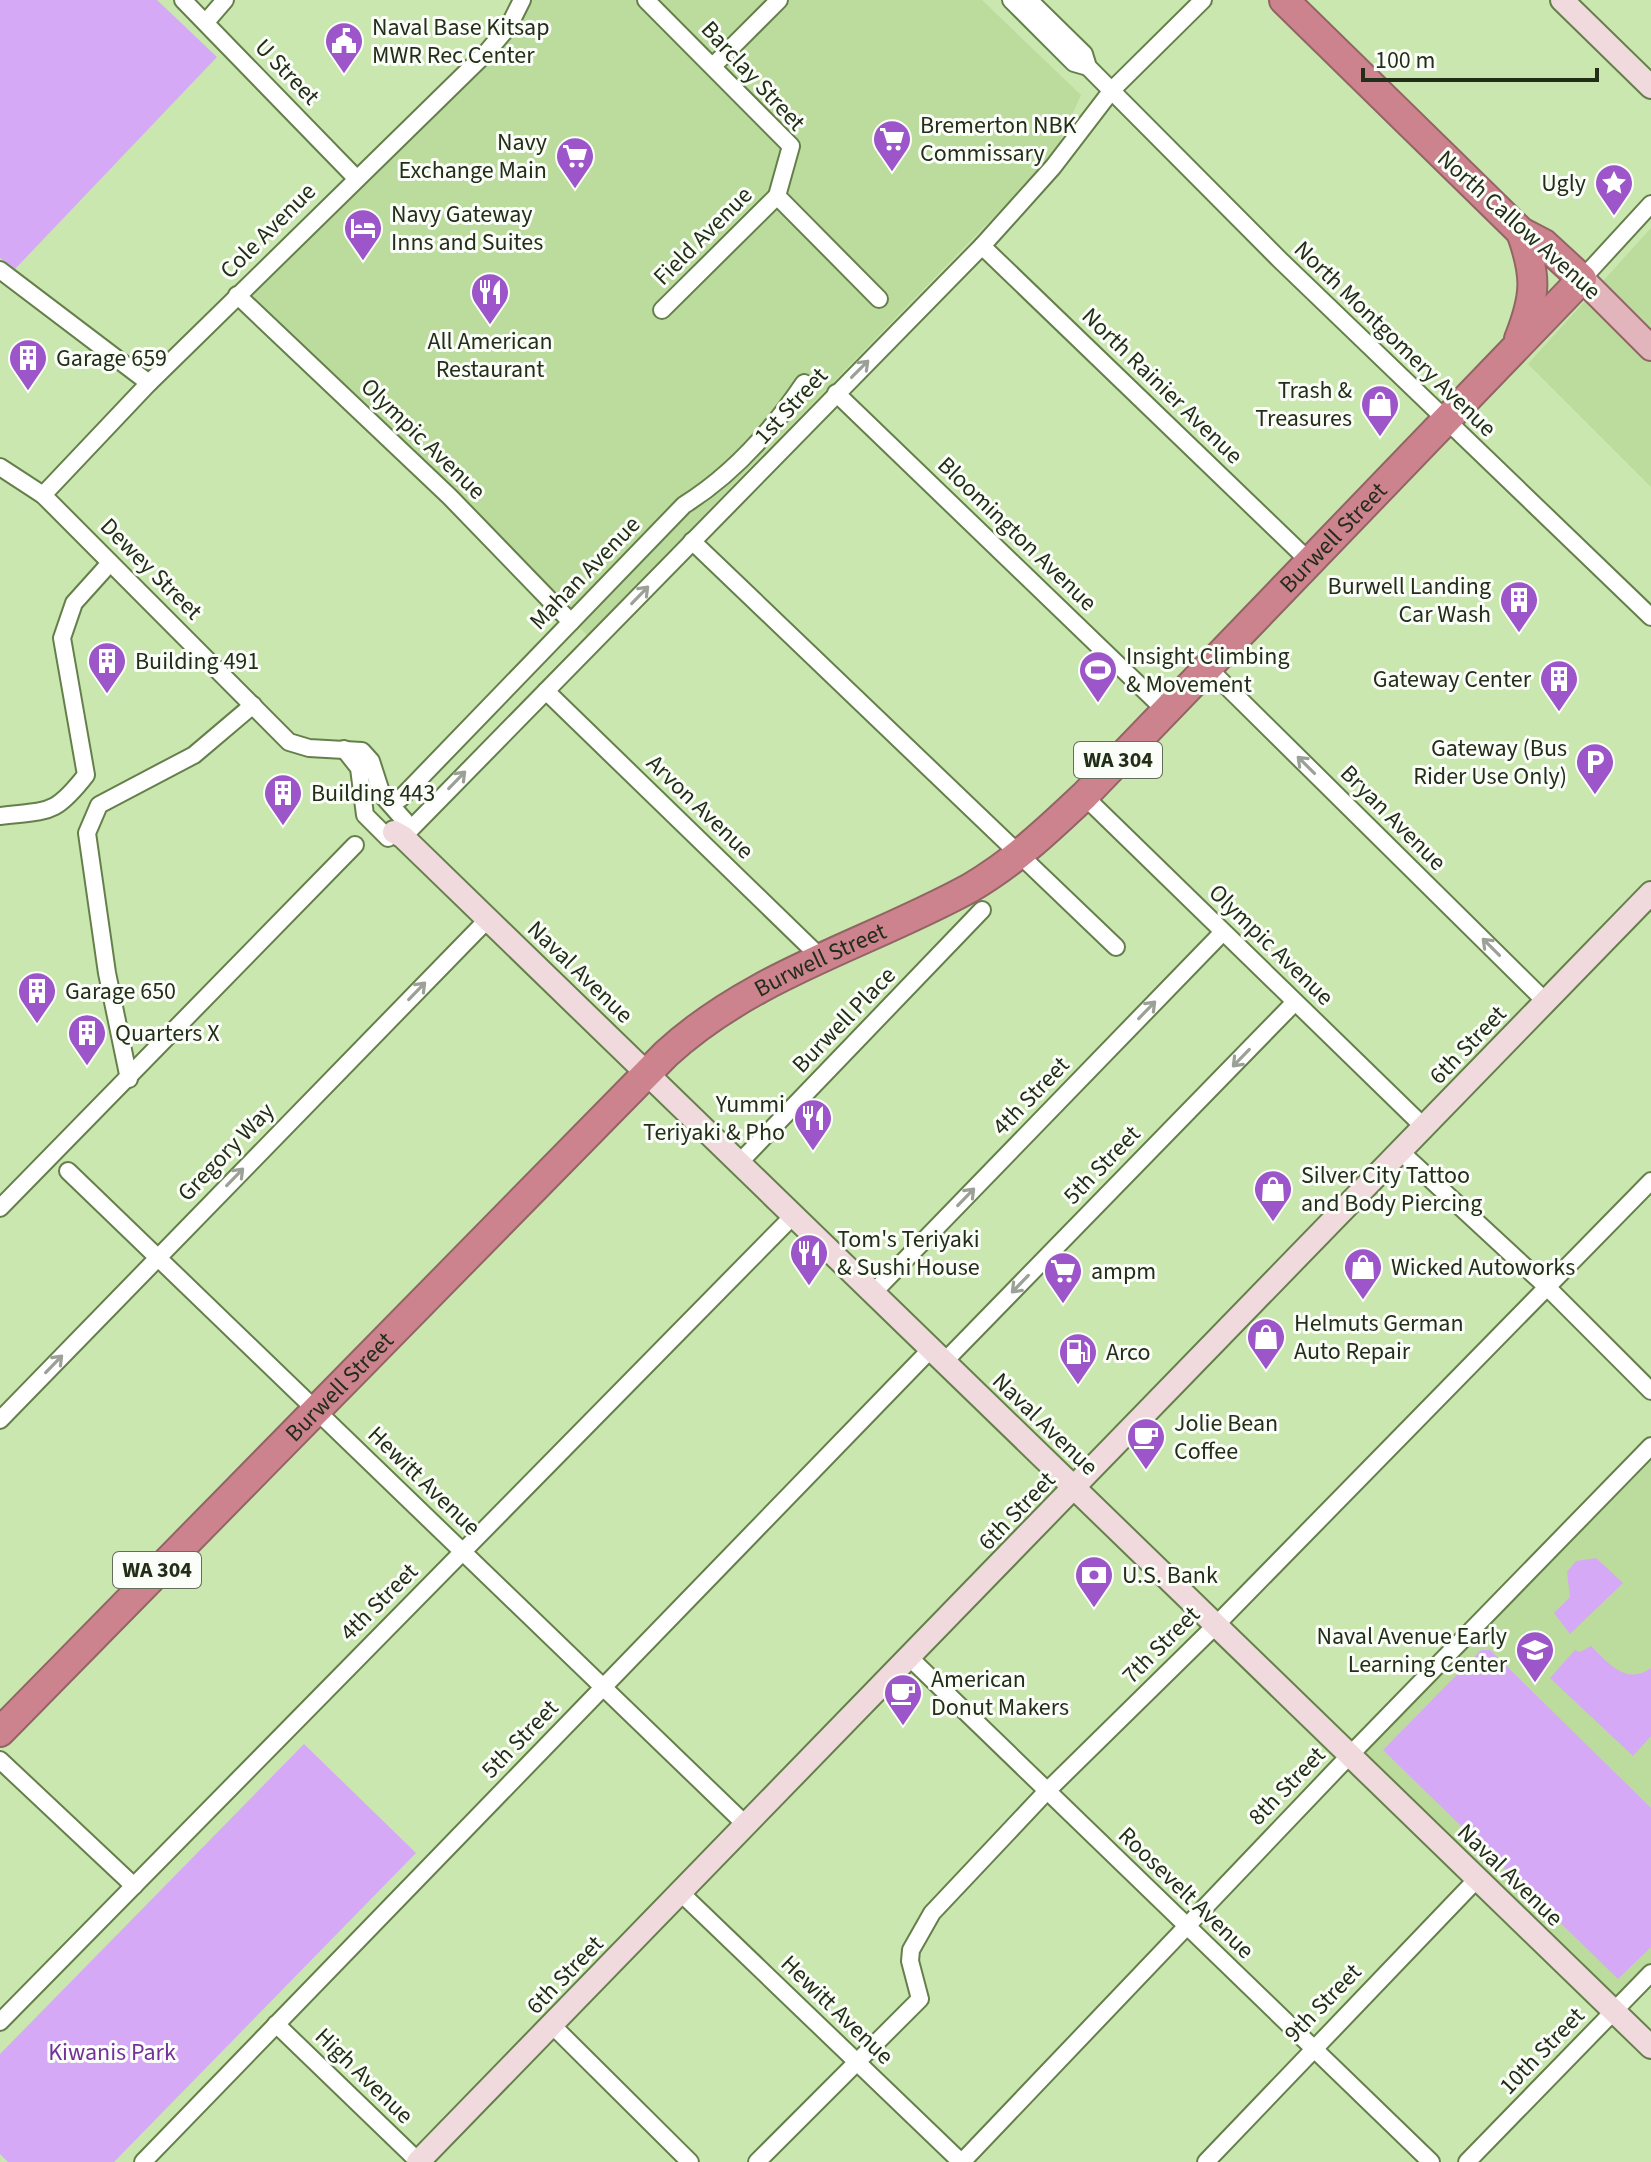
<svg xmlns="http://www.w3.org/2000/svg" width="1651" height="2162" viewBox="0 0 1651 2162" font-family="'Source Sans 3',sans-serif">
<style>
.built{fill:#bbdc9c}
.green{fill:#d6a9f7}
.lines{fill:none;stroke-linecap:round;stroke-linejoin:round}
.street-casing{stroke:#657f4b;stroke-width:20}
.secondary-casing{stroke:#657f4b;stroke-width:26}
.primary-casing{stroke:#926565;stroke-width:28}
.highway-casing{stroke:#926565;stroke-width:32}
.street{stroke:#fff;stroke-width:16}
.secondary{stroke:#f0dadd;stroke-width:22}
.primary{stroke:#e1b5bb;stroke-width:24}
.highway{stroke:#cd838e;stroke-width:28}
.oneway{stroke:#9ca197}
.labels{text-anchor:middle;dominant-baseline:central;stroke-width:6;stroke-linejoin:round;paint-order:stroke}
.shield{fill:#fbfef8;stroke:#646c5b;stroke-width:2}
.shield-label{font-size:22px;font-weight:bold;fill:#232e18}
.poi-label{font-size:24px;fill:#232e18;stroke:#fbfef8;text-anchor:start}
.street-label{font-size:24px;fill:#232e18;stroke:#fbfef8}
.park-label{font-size:24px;fill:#74319c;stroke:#fbfef8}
</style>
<rect width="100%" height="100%" fill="#cae7af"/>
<g class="built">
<path d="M522,0H982L1081,95L1054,155L587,635L237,295L486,53Z"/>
<path d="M1651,228V487L1528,364Z"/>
<path d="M1651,1446V1973L1614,2011L1349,1756Z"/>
</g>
<g class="green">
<path d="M0,0H157L217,57L15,269L0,258Z"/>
<path d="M1596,1558L1623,1583L1570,1634L1554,1613L1570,1597L1567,1572L1576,1561Z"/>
<path d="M1591,1646C1607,1662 1626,1686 1651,1668V1736L1633,1756L1550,1678L1575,1650L1580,1652Z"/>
<path d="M1481,1650H1490L1651,1808V1947L1618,1979L1383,1750Z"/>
<path d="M304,1744L416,1853L114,2162H8L0,2154V2054Z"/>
</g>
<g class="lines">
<g class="street-casing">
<g id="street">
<path d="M183,0L356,178"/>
<path d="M646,0L791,146L777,196L879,299"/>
<path d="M1011,0L1074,63L1088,67"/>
<path d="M1029,0L1084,54L1088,67L1280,260L1651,617"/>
<path d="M206,22L225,0"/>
<path d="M714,65L779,0"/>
<path d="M982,246L1309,561"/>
<path d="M0,270L149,383"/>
<path d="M1582,279L1651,204"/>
<path d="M237,295L450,497L571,622"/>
<path d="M662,310L777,196"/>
<path d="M836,393L1165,710"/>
<path d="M0,467L43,495L289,742L309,748L362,751L371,761L382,795L405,821"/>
<path d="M43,495L149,383L486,53L509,26L522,0"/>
<path d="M692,541L1116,947"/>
<path d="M1207,667L1546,1002"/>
<path d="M546,691L820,957"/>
<path d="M344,749L359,768L365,815L388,838"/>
<path d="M1084,796L1425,1128"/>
<path d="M400,799L684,505C732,475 773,429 804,383"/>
<path d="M0,816C49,810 54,816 86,775L62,638L74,603L110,563"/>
<path d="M403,837L982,246L1053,167L1112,90L1203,0"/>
<path d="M129,1079L107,973L87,833L99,805L194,755L253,705"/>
<path d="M1401,1152L1548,1288L1651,1391"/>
<path d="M739,1163L982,910"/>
<path d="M68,1171L746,1825"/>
<path d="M0,1208L355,845"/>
<path d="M873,1293L1223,932"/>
<path d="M944,1362L1295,1002"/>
<path d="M0,1420L488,919"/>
<path d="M910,1658L1431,2162"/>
<path d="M0,1760L134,1886"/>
<path d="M681,1893L961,2162"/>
<path d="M0,2022L793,1216"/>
<path d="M276,2024L419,2162"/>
<path d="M552,2025L690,2162"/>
<path d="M143,2162L931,1349"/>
<path d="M757,2162L920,1999L910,1961L911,1950L932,1913L1046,1792L1215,1626L1651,1181"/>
<path d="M962,2162L1349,1756L1651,1446"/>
<path d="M1206,2162L1477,1879"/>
<path d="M1467,2162L1651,1973"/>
</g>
</g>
<g class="secondary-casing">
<g id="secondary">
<path d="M1562,0L1651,87"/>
<path d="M394,832L403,837L1651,2047"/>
<path d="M418,2162L1651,893"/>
</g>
</g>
<g class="primary-casing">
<path id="primary" d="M1582,279L1651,348"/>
</g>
<g class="highway-casing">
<g id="highway">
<path d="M1519,339C1536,296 1537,276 1521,232"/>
<path id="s1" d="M0,1732L666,1054C753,974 868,944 970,888C1013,863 1048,830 1084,796L1582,279L1544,244L1521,232L1284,0"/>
</g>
</g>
<use href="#street" class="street"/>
<use href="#secondary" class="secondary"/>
<use href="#primary" class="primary"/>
<use href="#highway" class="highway"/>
</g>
<defs><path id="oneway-shaft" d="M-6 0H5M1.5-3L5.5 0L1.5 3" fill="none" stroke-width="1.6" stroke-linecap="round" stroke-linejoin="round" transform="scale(2)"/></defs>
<g class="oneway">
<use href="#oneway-shaft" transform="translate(860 369) rotate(-45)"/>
<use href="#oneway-shaft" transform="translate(640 595) rotate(-46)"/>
<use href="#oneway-shaft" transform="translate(1306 765) rotate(-135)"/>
<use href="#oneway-shaft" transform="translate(457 780) rotate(-46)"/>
<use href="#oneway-shaft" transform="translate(1491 947) rotate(-135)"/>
<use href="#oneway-shaft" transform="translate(417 991) rotate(-46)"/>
<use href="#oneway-shaft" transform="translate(1147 1010) rotate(-46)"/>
<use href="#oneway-shaft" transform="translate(1241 1058) rotate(134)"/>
<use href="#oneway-shaft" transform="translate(235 1177) rotate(-46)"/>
<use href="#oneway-shaft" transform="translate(966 1197) rotate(-46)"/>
<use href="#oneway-shaft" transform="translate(1020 1284) rotate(134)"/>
<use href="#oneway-shaft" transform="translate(54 1364) rotate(-46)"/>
</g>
<defs>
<g id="civic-pin" transform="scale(2)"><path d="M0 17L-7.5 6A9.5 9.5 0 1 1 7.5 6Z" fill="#9d56ca" stroke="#fbfef8"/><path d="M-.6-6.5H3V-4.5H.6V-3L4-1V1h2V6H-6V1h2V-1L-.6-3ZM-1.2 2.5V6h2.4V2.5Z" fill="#fff"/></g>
<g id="supermarket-pin" transform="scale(2)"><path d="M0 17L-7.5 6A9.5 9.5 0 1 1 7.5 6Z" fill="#9d56ca" stroke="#fbfef8"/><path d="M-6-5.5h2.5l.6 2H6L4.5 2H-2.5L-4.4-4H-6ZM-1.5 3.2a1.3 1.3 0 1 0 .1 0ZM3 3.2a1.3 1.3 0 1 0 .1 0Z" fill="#fff"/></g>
<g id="sight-pin" transform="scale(2)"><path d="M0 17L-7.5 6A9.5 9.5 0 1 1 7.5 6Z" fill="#9d56ca" stroke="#fbfef8"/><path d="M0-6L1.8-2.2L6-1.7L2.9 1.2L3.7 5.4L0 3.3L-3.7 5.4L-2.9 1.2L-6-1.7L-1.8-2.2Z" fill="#fff"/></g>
<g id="hotel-pin" transform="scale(2)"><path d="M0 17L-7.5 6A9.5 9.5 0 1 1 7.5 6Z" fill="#9d56ca" stroke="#fbfef8"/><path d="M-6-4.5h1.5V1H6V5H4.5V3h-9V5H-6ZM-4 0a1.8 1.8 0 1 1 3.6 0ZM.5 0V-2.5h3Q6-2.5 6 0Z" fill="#fff"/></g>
<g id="restaurant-pin" transform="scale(2)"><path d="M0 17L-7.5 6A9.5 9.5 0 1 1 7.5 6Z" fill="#9d56ca" stroke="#fbfef8"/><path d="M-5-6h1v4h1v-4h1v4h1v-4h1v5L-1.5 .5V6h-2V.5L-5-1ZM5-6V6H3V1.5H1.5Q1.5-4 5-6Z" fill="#fff"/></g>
<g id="building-pin" transform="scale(2)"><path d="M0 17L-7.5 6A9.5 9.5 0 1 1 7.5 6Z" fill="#9d56ca" stroke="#fbfef8"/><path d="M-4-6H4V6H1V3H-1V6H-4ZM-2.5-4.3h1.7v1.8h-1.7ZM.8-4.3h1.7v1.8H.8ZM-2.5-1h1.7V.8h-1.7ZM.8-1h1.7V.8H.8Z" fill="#fff"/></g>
<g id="shop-pin" transform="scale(2)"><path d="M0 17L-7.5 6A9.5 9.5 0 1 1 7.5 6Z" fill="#9d56ca" stroke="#fbfef8"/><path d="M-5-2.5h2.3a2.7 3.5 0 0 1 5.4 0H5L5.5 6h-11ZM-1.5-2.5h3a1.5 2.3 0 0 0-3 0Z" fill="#fff"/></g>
<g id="stadium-pin" transform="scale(2)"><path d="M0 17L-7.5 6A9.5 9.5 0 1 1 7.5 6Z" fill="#9d56ca" stroke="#fbfef8"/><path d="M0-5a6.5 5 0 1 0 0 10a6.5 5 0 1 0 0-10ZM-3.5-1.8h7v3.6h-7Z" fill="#fff"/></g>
<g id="parking-pin" transform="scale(2)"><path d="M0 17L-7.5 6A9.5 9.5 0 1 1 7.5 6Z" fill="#9d56ca" stroke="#fbfef8"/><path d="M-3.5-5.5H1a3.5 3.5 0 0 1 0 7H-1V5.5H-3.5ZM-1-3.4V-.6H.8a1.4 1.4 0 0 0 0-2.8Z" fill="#fff"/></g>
<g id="fuel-pin" transform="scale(2)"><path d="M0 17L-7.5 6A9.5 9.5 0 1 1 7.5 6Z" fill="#9d56ca" stroke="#fbfef8"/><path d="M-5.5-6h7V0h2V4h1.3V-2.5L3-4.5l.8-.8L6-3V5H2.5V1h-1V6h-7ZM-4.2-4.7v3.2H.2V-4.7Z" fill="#fff"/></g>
<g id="cafe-pin" transform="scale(2)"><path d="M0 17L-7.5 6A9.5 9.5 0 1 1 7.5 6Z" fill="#9d56ca" stroke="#fbfef8"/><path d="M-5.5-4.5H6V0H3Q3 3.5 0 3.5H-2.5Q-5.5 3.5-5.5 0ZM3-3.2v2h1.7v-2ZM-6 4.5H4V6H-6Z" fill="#fff"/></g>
<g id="bank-pin" transform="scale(2)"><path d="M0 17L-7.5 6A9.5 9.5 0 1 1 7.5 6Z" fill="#9d56ca" stroke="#fbfef8"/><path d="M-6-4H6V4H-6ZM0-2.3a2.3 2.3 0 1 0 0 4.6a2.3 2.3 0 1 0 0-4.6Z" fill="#fff"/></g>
<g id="school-pin" transform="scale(2)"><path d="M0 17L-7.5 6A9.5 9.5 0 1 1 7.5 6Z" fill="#9d56ca" stroke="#fbfef8"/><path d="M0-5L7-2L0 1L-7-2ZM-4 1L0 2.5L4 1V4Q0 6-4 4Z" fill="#fff"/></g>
</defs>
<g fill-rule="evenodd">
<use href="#civic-pin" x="344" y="41"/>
<use href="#supermarket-pin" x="892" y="139"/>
<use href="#supermarket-pin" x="575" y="156"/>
<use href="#sight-pin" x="1614" y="183"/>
<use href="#hotel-pin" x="363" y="228"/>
<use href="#restaurant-pin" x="490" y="292"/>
<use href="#building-pin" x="28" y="358"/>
<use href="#shop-pin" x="1380" y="404"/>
<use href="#building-pin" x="1519" y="600"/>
<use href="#building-pin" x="107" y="661"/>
<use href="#stadium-pin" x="1098" y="670"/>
<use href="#building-pin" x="1559" y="679"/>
<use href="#parking-pin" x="1595" y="762"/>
<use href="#building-pin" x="283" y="793"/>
<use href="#building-pin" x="37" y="991"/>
<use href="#building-pin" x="87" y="1033"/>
<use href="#restaurant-pin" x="813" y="1118"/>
<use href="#shop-pin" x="1273" y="1189"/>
<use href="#restaurant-pin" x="809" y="1253"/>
<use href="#shop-pin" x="1363" y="1267"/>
<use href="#supermarket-pin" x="1063" y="1271"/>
<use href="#shop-pin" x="1266" y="1337"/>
<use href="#fuel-pin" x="1078" y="1352"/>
<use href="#cafe-pin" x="1146" y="1437"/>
<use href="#bank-pin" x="1094" y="1575"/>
<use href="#school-pin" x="1535" y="1650"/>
<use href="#cafe-pin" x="903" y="1693"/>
</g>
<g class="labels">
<g class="shield">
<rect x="1074" y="742" width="88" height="36" rx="6"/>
<rect x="113" y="1552" width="88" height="36" rx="6"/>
</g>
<g class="shield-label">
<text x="1118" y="760">WA 304</text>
<text x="157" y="1570">WA 304</text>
</g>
<g class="poi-label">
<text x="372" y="27">Naval Base Kitsap<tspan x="372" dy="28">MWR Rec Center</tspan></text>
<text x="920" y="125">Bremerton NBK<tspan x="920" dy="28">Commissary</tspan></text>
<text x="547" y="142" text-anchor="end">Navy<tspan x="547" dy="28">Exchange Main</tspan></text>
<text x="1586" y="183" text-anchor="end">Ugly</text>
<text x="391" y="214">Navy Gateway<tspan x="391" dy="28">Inns and Suites</tspan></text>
<text x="490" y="341" text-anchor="middle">All American<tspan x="490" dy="28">Restaurant</tspan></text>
<text x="56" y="358">Garage 659</text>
<text x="1352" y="390" text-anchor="end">Trash &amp;<tspan x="1352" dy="28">Treasures</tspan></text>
<text x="1491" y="586" text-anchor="end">Burwell Landing<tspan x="1491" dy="28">Car Wash</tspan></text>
<text x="1126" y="656">Insight Climbing<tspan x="1126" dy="28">&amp; Movement</tspan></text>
<text x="135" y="661">Building 491</text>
<text x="1531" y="679" text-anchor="end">Gateway Center</text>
<text x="1567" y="748" text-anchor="end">Gateway (Bus<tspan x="1567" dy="28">Rider Use Only)</tspan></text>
<text x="311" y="793">Building 443</text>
<text x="65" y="991">Garage 650</text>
<text x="115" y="1033">Quarters X</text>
<text x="785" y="1104" text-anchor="end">Yummi<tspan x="785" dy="28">Teriyaki &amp; Pho</tspan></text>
<text x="1301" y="1175">Silver City Tattoo<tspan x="1301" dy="28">and Body Piercing</tspan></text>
<text x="837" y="1239">Tom's Teriyaki<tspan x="837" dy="28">&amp; Sushi House</tspan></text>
<text x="1391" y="1267">Wicked Autoworks</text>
<text x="1091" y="1271">ampm</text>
<text x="1294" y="1323">Helmuts German<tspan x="1294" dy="28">Auto Repair</tspan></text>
<text x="1106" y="1352">Arco</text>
<text x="1174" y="1423">Jolie Bean<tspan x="1174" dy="28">Coffee</tspan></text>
<text x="1122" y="1575">U.S. Bank</text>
<text x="1507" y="1636" text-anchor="end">Naval Avenue Early<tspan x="1507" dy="28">Learning Center</tspan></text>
<text x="931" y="1679">American<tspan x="931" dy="28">Donut Makers</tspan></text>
</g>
<g class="street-label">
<text transform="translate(287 72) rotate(46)">U Street</text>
<text transform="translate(753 76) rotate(47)">Barclay Street</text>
<text transform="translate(1519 225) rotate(42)">North Callow Avenue</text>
<text transform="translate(268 231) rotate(-45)">Cole Avenue</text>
<text transform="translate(703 236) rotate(-45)">Field Avenue</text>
<text transform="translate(1395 339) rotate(44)">North Montgomery Avenue</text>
<text transform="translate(1162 386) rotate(44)">North Rainier Avenue</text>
<text transform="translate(791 406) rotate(-47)">1st Street</text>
<text transform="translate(423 439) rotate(44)">Olympic Avenue</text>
<text transform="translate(1017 534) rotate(44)">Bloomington Avenue</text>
<text stroke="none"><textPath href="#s1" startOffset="1804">Burwell Street</textPath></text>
<text transform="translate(151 569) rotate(45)">Dewey Street</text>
<text transform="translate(585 573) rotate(-46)">Mahan Avenue</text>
<text transform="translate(700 807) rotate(44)">Arvon Avenue</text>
<text transform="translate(1393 818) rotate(45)">Bryan Avenue</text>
<text transform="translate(1271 945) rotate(44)">Olympic Avenue</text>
<text stroke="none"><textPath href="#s1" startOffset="1132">Burwell Street</textPath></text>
<text transform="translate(580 972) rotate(44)">Naval Avenue</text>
<text transform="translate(844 1020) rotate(-46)">Burwell Place</text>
<text transform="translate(1468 1045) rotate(-46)">6th Street</text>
<text transform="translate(1031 1096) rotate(-46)">4th Street</text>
<text transform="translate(226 1152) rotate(-46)">Gregory Way</text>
<text transform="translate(1102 1165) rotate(-46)">5th Street</text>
<text stroke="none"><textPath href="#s1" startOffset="484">Burwell Street</textPath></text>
<text transform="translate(1045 1424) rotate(44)">Naval Avenue</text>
<text transform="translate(424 1481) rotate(44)">Hewitt Avenue</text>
<text transform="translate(1017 1511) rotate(-46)">6th Street</text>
<text transform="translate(379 1602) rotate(-45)">4th Street</text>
<text transform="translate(1161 1645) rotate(-45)">7th Street</text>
<text transform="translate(520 1739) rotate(-46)">5th Street</text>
<text transform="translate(1287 1786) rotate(-46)">8th Street</text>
<text transform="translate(1510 1875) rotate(44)">Naval Avenue</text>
<text transform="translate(1186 1893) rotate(44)">Roosevelt Avenue</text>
<text transform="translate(565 1975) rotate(-46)">6th Street</text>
<text transform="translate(1323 2003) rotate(-46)">9th Street</text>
<text transform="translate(837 2010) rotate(44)">Hewitt Avenue</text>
<text transform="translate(1542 2051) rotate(-46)">10th Street</text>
<text transform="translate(364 2076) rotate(44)">High Avenue</text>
</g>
<g class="park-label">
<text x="112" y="2052">Kiwanis Park</text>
</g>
</g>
<path d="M1363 68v12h234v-12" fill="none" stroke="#232e18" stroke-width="4"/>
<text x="1375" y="68" font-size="24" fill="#232e18" stroke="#fbfef8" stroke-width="6" paint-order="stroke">100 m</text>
</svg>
